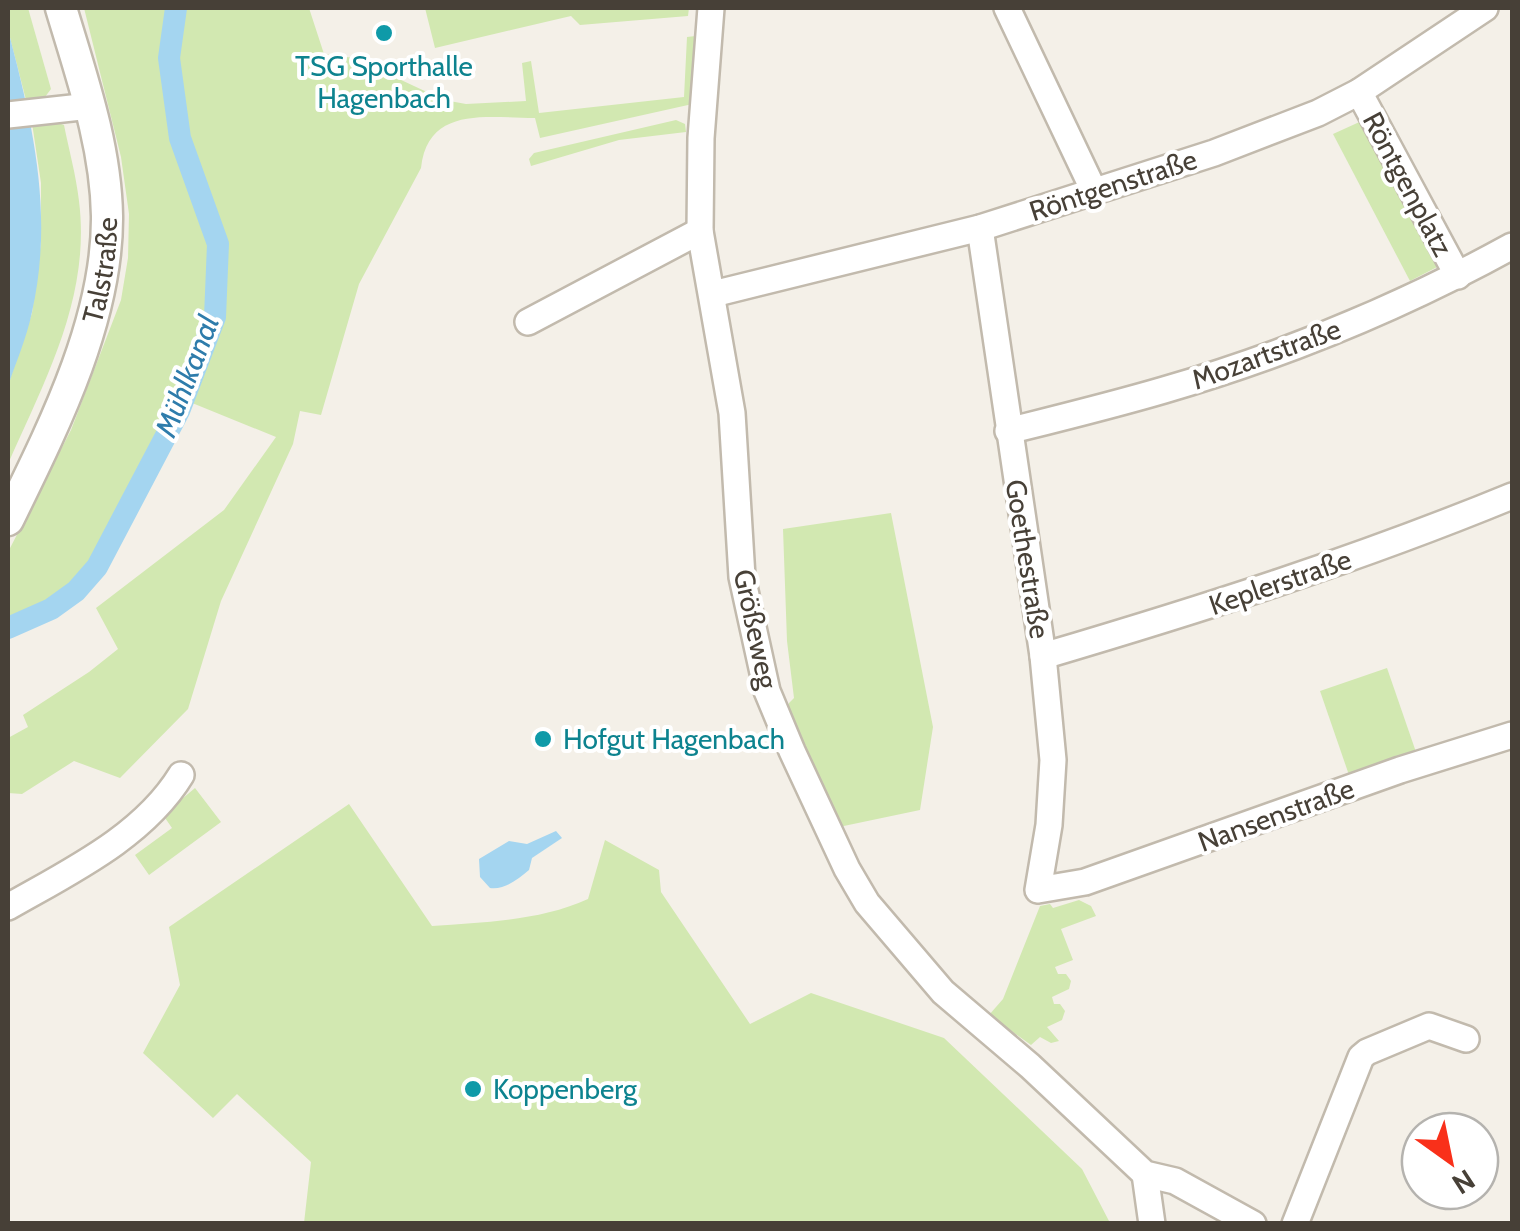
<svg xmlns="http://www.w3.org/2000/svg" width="1520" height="1231" viewBox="0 0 1520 1231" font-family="Cabin,sans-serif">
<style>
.green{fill:#d2e8b1}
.water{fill:#a4d5f0}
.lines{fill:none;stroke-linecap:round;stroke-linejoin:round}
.canal{stroke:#a4d5f0;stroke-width:22}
.minor-casing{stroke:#c2baad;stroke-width:30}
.tertiary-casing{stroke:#c2baad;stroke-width:35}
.minor{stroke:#fff;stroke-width:25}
.tertiary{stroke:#fff;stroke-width:30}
.culture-dot{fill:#0f9aa8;stroke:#fff;stroke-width:4}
.labels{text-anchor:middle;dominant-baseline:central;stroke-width:8;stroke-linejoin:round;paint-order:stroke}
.culture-label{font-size:28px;fill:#0d838f;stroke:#fff;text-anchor:start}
.street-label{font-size:28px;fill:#474037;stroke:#fff}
.water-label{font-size:30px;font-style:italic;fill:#2e7cab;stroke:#fff}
</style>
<rect width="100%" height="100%" fill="#f4f0e8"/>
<g class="green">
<path d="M8,8H28L51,89L45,97L26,100L8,30Z"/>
<path d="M84,8H309L324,54L354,58L444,100L466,104L526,101L522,63L531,61L539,113L684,97L687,37L704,35L697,103L540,138L535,118C488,118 428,105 421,168L359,284L321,415L300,411L293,444L221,601L188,709L120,778L74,761L22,794L8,793V738L28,727L23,715L89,672L118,649L96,608L224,510L276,437L175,396L81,577C61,597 36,614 8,621V552L71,430L121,300L128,258L129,214L121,157Z"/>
<path d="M425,8H689L688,16L580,25L571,16L435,48Z"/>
<path d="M1366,119L1441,265L1410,281L1333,134Z"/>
<path d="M676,120L685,124L686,132L619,140L531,166L529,159L534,153Z"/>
<path d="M53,121L64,125C69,150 76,175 79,201C91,297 45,380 8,464V385L32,313L41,242V183L32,123Z"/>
<path d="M891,513L933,727L920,810L839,827L786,719L789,703L794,698L787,641L783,529Z"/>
<path d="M1387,668L1416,752L1349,775L1320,691Z"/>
<path d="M195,788L221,822L149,875L135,855L172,828L163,815Z"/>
<path d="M349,804L432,926C484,922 540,921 588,899L605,840L659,870L661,892L750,1024L811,993L944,1038L1082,1169L1109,1221L304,1223L311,1162L237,1094L213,1118L143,1053L180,985L169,927Z"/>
<path d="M1079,900L1091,906L1096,916L1061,929L1073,960L1055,967L1058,974H1066L1071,981L1069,989L1052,997L1054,1004H1060L1065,1011L1062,1020L1047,1027L1059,1041L1051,1043L1040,1037L1031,1045L989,1015L1003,999L1040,906L1050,904L1053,908Z"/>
</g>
<g class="water">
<path d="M8,30C33,125 54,213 32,312C27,337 16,362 8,386Z"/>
<path d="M556,831L562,838L532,858L529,870C518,879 505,890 490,888L480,877L479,859L509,841L527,844Z"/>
</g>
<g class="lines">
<path class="canal" d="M8,628L51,609L76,591L97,567L179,411L215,317L218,244L180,138L169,58L176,8"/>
<g class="minor-casing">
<g id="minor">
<path d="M711,8L701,138L700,231L732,413L742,577L767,691L792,751L847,869L867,903L943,992L1030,1066L1145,1174L1175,1181L1253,1224"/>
<path d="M1007,8L1094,191"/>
<path d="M1359,92L1458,276"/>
<path d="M8,115L90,106"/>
<path d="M980,228L1043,656L1053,760L1049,825L1038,890L1085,882L1400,770L1512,735"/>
<path d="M713,294L980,228L1214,153L1318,113L1359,92L1485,8"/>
<path d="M528,322L700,231"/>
<path d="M1008,431C1060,418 1113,405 1164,390C1284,355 1403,306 1512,246"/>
<path d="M1043,656C1202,609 1359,559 1512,496"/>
<path d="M8,907C69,872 143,837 181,775"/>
<path d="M1145,1174L1152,1224"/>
<path d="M1295,1224L1361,1057L1367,1052L1429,1026L1466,1039"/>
</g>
</g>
<g class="tertiary-casing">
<g id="tertiary">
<path id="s1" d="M8,520C53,428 108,320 107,216C106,145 81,75 61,8"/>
</g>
</g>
<use href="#minor" class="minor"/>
<use href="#tertiary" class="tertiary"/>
</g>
<g class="culture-dot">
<circle cx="384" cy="33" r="10"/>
<circle cx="543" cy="739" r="10"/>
<circle cx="473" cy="1089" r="10"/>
</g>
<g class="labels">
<g class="culture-label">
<text x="384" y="66" text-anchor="middle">TSG Sporthalle<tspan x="384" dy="32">Hagenbach</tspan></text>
<text x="563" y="739">Hofgut Hagenbach</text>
<text x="493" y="1089">Koppenberg</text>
</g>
<g class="street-label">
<text transform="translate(1408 184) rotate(62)">Röntgenplatz</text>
<text transform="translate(1113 185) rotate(-18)">Röntgenstraße</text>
<text stroke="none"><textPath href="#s1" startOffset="268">Talstraße</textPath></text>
<text transform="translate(1266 354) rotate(-20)">Mozartstraße</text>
<text transform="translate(1028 559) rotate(81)">Goethestraße</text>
<text transform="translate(1280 582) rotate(-19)">Keplerstraße</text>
<text transform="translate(756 629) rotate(78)">Größeweg</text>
<text transform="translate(1276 815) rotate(-20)">Nansenstraße</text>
</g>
<g class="water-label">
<text transform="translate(187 376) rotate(-69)">Mühlkanal</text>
</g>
</g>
<rect width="1520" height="1231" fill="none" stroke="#474037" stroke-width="20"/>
<g transform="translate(1450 1161) rotate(147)"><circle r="48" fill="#ffffff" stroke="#b5b3af" stroke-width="2.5"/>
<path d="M0-8L18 38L0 25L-18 38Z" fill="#f9301a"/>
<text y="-15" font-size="28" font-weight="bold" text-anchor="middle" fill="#474037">N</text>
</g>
</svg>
